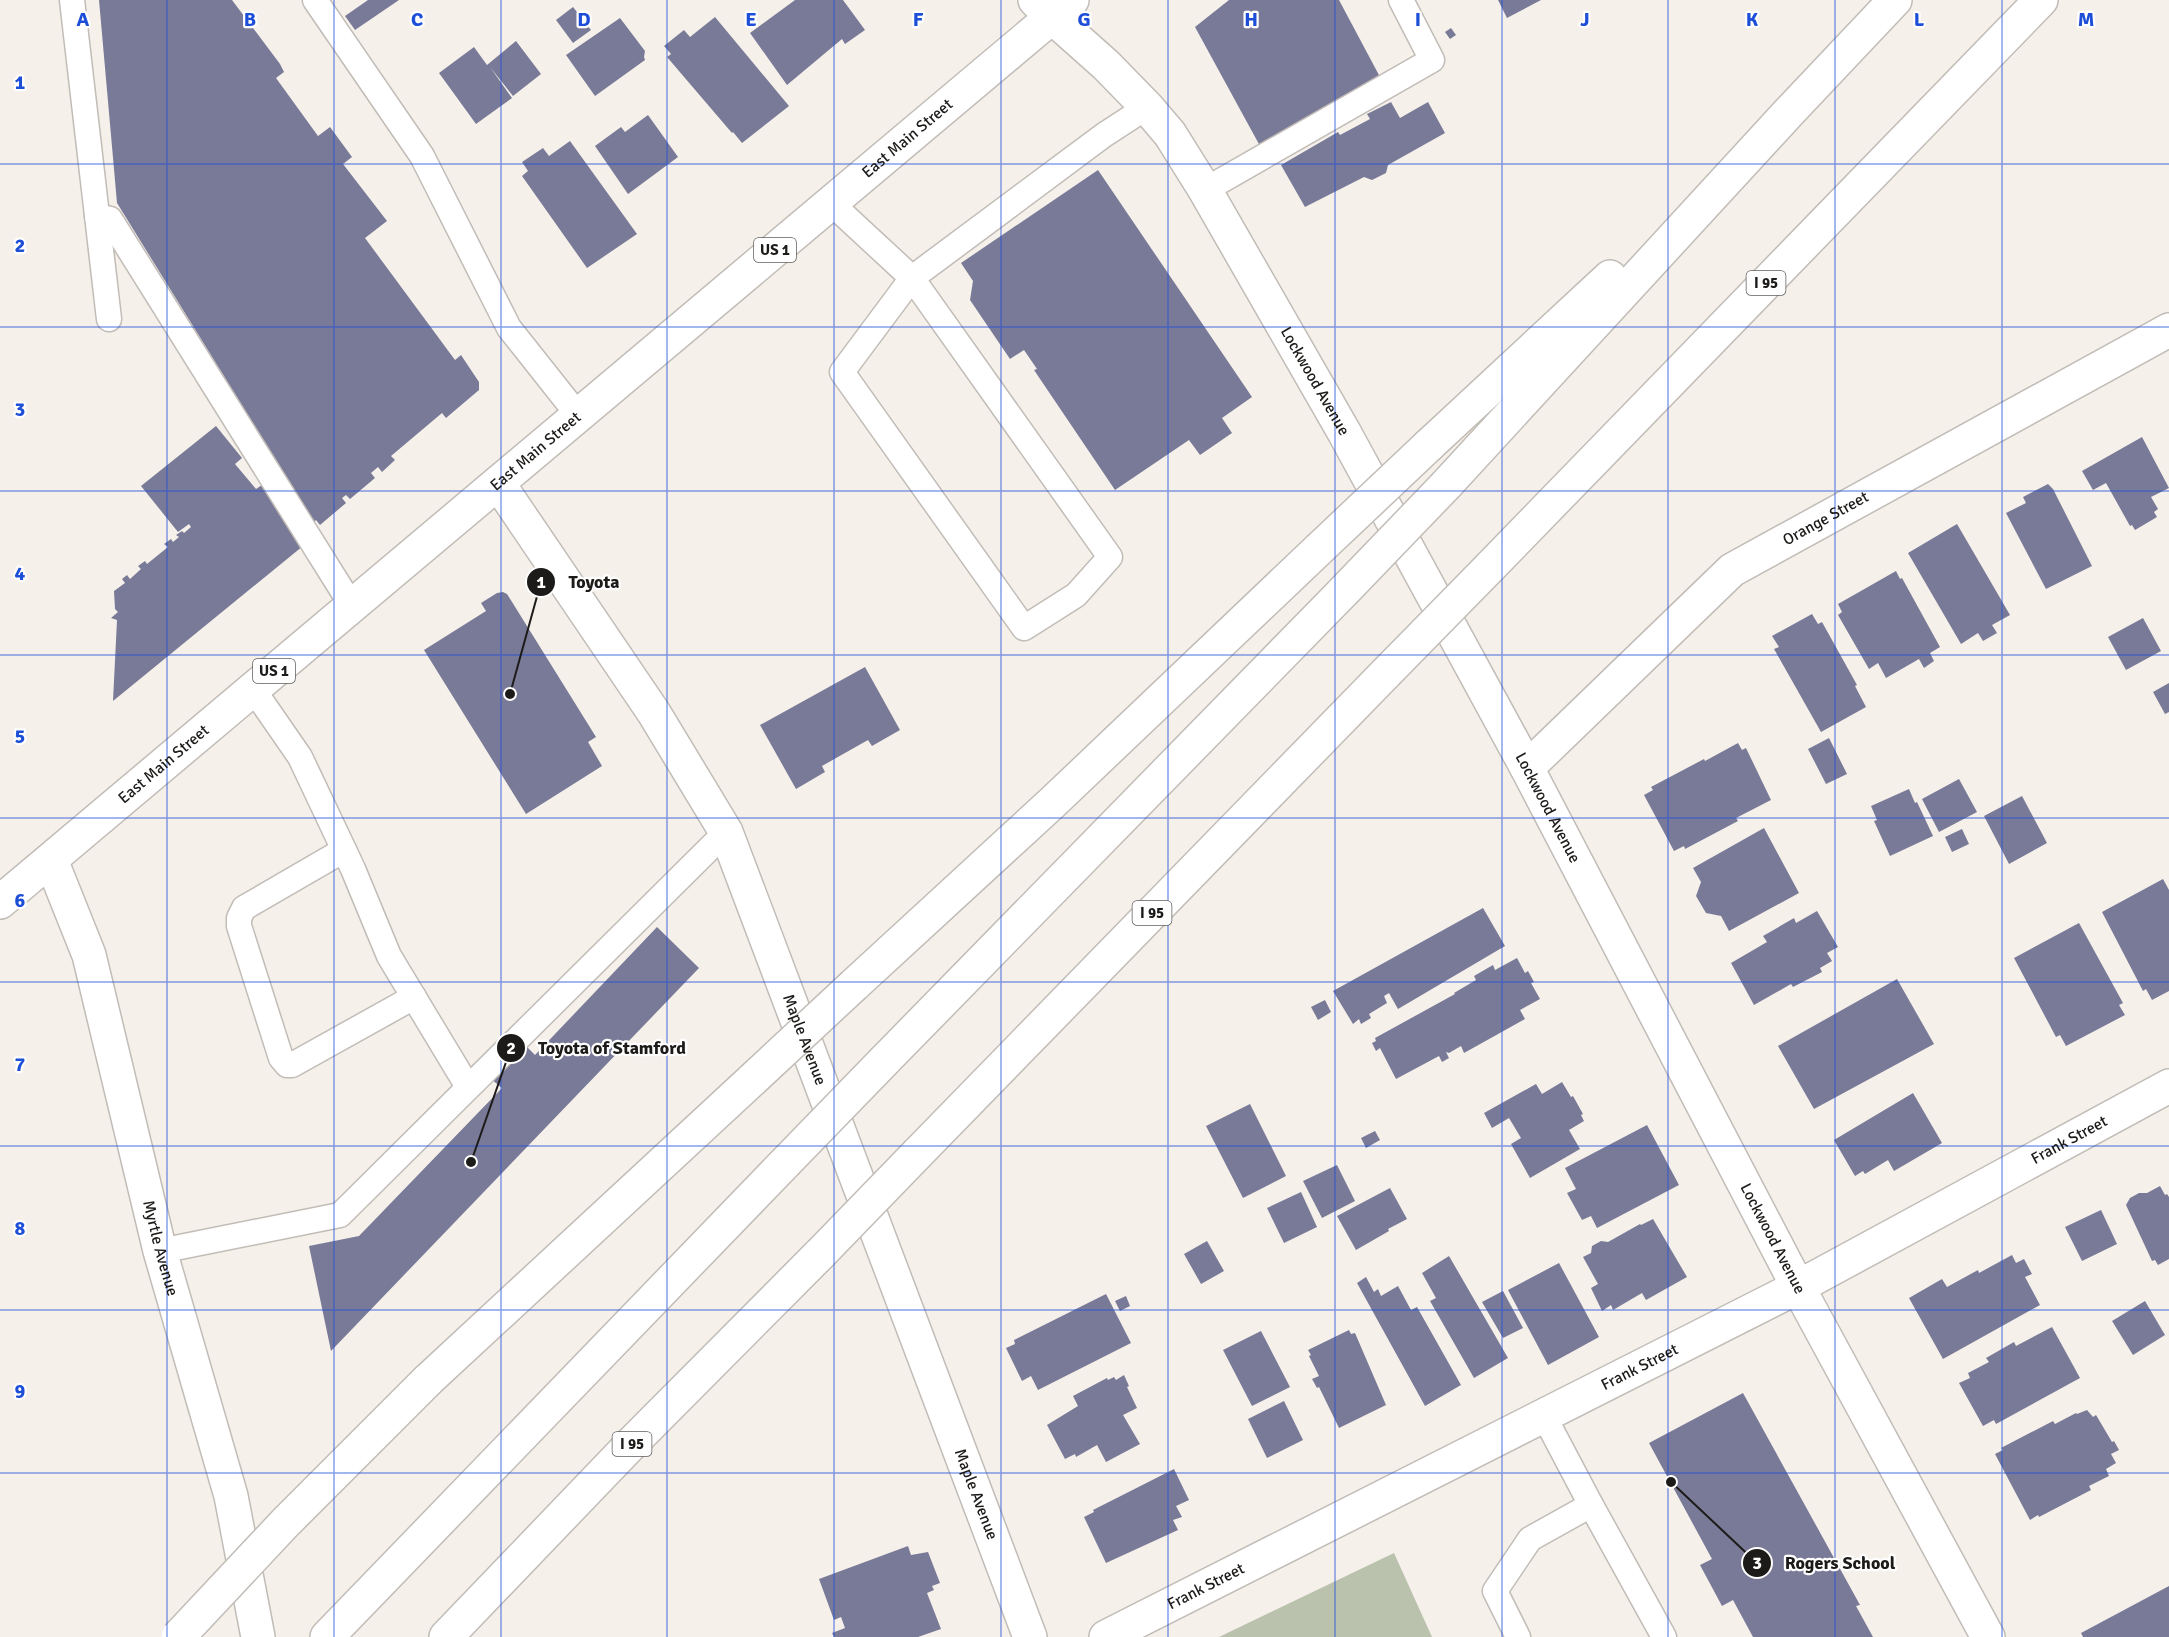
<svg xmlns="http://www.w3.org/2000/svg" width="2169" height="1637" viewBox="0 0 2169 1637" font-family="Signika,sans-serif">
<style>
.green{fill:#bac2ad}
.building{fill:#797a97}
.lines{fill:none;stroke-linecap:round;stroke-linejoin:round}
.lane-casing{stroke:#c2bcb7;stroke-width:27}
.street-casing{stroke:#c2bcb7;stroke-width:36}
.secondary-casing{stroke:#c2bcb7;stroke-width:36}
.primary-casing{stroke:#c2bcb7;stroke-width:36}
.highway-casing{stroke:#c2bcb7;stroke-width:36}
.lane{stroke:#fff;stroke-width:24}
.street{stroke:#fff;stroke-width:33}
.secondary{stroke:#fff;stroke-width:33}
.primary{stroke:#fff;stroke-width:33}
.highway{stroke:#fff;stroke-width:33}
.highway-bridge-casing{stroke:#c2bcb7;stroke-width:36;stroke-linecap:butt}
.highway-bridge{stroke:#fff;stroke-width:33}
.grid{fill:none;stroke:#1d4ed8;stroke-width:1.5;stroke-opacity:0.55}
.labels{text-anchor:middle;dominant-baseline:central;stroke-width:4.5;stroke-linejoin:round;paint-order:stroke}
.shield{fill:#fefefe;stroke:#605f5e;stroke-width:1.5}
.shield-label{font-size:15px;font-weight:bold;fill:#1d1b19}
.street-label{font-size:16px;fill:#1d1b19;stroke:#fefefe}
.grid-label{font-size:20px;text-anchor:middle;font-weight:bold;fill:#1d4ed8;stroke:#fefefe;stroke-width:4.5;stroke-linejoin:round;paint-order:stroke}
.leader{fill:none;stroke:#1d1b19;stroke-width:2}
.callout-dot{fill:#1d1b19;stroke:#fefefe;stroke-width:2}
.mark-label{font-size:18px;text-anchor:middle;font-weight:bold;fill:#fff}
.callout-label{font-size:18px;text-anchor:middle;font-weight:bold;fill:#1d1b19;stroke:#fefefe;stroke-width:4.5;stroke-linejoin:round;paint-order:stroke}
</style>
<rect width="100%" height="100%" fill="#f6f0eb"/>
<path class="green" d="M1394,1553L1432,1637H1219Z"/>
<g class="building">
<path d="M99,0H232L280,64L284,72L276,78L318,136L330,127L352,157L343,164L387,221L365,238L455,360L461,355L479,382V390L446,418L442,413L391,456L395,460L382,472L378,467L371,473L375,478L350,499L346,495L342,498L346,503L320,525L316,520L314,522L117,203Z"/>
<path d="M368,0H399L355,30L345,16Z"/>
<path d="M795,0H843L865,30L845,44L842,39L787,85L750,33Z"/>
<path d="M1229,0H1339L1380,77L1260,146L1195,27Z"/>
<path d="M1498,0H1541L1507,18Z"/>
<path d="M573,7L591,30L573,43L556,20Z"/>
<path d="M715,17L789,106L742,143L733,132L732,133L667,57L671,54L664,46L684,30L690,37Z"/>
<path d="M620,18L645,51L644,57L645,60L595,96L566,55Z"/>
<path d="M1451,28L1456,35L1450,39L1445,32Z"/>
<path d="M516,41L541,74L513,96L490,67L512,98L476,124L439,73L474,47L487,65Z"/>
<path d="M1391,102L1400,118L1428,102L1445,133L1388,165L1386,173L1372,180L1364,177L1305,207L1281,165L1338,132L1340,135L1370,119L1367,114Z"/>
<path d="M648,115L678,157L628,194L595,146L621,127L625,132Z"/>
<path d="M570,141L637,234L587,268L522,176L528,171L522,162L543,148L549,156Z"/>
<path d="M1098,170L1252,397L1222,418L1232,433L1200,455L1189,440L1115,490L1034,370L1037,369L1024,350L1010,359L970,300L973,281L961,263Z"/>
<path d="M216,426L242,458L235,464L256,489L262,485L303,546L113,701L117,620L111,618L118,612L115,609L114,591L125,583L122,579L127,575L130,579L141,569L138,566L145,561L147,564L168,547L164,544L171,539L173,542L179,537L176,535L182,531L184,533L191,527L189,524L178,532L141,486Z"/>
<path d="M2142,437L2169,488L2151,497L2158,509L2154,512L2157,517L2135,530L2132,525L2130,526L2106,483L2093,490L2082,471Z"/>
<path d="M2048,484L2053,489L2092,566L2046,589L2006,513L2026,503L2023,497Z"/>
<path d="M1957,524L2010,615L1992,625L1997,633L1983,641L1978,633L1961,644L1908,553Z"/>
<path d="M1896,571L1900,579L1902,578L1940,647L1930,653L1934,661L1924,668L1919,659L1886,678L1878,663L1869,669L1838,615L1842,612L1838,604Z"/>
<path d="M503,592L507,594L596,737L588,742L602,766L526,814L424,650L486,611L481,603L497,593Z"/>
<path d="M1812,614L1818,624L1822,622L1857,685L1855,686L1866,707L1821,732L1774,649L1779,647L1772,636Z"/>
<path d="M2143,618L2161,651L2126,670L2108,637Z"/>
<path d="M865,667L900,730L872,746L868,740L822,766L825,772L796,789L760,725Z"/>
<path d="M2169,683V712L2165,714L2153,692Z"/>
<path d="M1829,738L1847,774L1826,784L1808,749Z"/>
<path d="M1738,743L1742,750L1746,748L1771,800L1736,818L1738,821L1685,849L1684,846L1674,851L1644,795L1653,790L1651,787L1704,759L1705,761Z"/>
<path d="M1959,779L1977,812L1939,832L1922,799Z"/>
<path d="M1909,789L1915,803L1917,802L1933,836L1890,856L1874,821L1877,820L1871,806Z"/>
<path d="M2022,796L2047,843L2009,864L1984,816Z"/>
<path d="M1764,828L1799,893L1729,931L1721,916L1706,913L1696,896L1701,882L1693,868Z"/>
<path d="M1962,829L1969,844L1952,852L1945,837Z"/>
<path d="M2163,879L2169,890V991L2152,1000L2146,989L2143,991L2102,912Z"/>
<path d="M1483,908L1505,946L1398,1009L1389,993L1384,996L1387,1003L1369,1014L1371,1018L1361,1024L1359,1019L1353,1024L1333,991Z"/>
<path d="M1817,911L1838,947L1827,953L1832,961L1820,968L1822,972L1793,987L1791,984L1754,1005L1731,963L1767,942L1763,936L1794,918L1796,923Z"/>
<path d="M2079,923L2123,1003L2119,1005L2125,1015L2066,1046L2060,1035L2056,1037L2014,958Z"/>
<path d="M657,927L699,968L331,1351L309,1246L359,1236L502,1088L491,1079L508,1061L511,1064L527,1047L535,1055Z"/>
<path d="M1517,958L1525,973L1528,971L1534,982L1531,983L1540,999L1520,1010L1525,1019L1464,1053L1461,1046L1449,1053L1446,1052L1449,1058L1442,1062L1439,1056L1396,1079L1380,1048L1376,1051L1372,1043L1376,1041L1375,1038L1455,994L1454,993L1476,980L1474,976L1493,965L1495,970Z"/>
<path d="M1897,979L1934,1044L1814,1109L1778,1046Z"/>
<path d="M1325,1000L1331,1012L1318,1020L1311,1007Z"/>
<path d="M1562,1082L1571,1097L1573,1096L1583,1114L1581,1115L1584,1121L1569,1130L1580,1149L1530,1178L1511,1144L1521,1138L1509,1118L1492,1128L1484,1113L1536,1084L1542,1094Z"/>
<path d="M1913,1093L1942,1143L1894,1171L1888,1160L1865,1174L1863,1171L1855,1176L1834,1140Z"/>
<path d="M1250,1104L1286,1176L1243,1198L1206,1126Z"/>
<path d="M1647,1125L1679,1185L1597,1228L1591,1216L1582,1220L1567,1193L1576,1189L1565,1168Z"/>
<path d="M1375,1131L1380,1140L1366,1148L1361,1138Z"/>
<path d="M1337,1165L1355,1201L1322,1218L1303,1181Z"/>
<path d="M2160,1186L2165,1195L2167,1194L2169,1197V1259L2158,1265L2155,1260L2152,1261L2126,1205L2130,1198L2139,1193H2147Z"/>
<path d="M1390,1188L1407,1219L1388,1229L1389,1231L1356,1250L1337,1216Z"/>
<path d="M1301,1192L1317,1227L1284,1243L1267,1208Z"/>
<path d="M2101,1210L2117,1244L2082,1261L2065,1227Z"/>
<path d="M1653,1219L1687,1277L1646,1300L1642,1293L1613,1310L1611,1305L1602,1311L1591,1288L1598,1284L1583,1257L1591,1253L1592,1246L1601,1241L1608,1242L1640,1224L1641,1225Z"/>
<path d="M1207,1241L1224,1271L1201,1284L1184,1254Z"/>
<path d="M2012,1255L2016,1263L2024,1259L2032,1274L2025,1277L2040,1305L1943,1359L1909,1298L1942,1279L1947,1287L1978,1270L1979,1273Z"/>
<path d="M1449,1256L1508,1358L1474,1378L1430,1301L1436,1298L1422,1273Z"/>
<path d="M1559,1263L1599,1337L1548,1365L1508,1290Z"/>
<path d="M1366,1277L1374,1292L1378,1289L1381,1296L1398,1286L1411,1310L1417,1307L1461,1385L1425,1406L1357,1283Z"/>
<path d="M1503,1291L1523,1328L1503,1338L1482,1302Z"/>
<path d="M1106,1294L1131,1343L1038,1390L1031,1376L1022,1381L1006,1348L1015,1344L1014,1340Z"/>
<path d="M1126,1296L1130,1306L1120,1311L1115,1301Z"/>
<path d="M2145,1301L2165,1335L2133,1355L2112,1321Z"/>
<path d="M2052,1327L2080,1378L1996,1424L1994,1420L1983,1426L1959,1383L1970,1378L1968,1373L1989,1362L1986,1358L2014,1342L2016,1346Z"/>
<path d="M1349,1330L1351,1334L1355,1333L1386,1405L1339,1428L1319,1387L1317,1388L1312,1379L1319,1376L1309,1356L1311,1355L1308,1350Z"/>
<path d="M1261,1331L1290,1387L1252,1406L1223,1350Z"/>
<path d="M1124,1375L1129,1386L1127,1387L1137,1408L1123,1415L1140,1444L1106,1462L1097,1445L1076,1457L1075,1454L1065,1459L1047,1425L1078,1406L1073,1396L1107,1378L1108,1380L1114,1377L1116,1380Z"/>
<path d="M1743,1393L1860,1605L1856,1606L1873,1637H1753L1733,1600L1722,1606L1700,1565L1712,1559L1649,1443Z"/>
<path d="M1284,1401L1303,1440L1267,1458L1248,1419Z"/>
<path d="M2087,1410L2093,1417L2096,1415L2112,1442L2114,1441L2119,1450L2111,1454L2116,1463L2106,1469L2109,1476L2089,1486L2091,1490L2039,1517L2038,1515L2030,1520L1995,1454L2003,1450L2001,1448L2053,1421L2055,1424L2076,1413L2077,1414Z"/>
<path d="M1174,1469L1189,1500L1176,1506L1182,1517L1173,1520L1178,1530L1106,1563L1084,1517L1094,1512L1093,1510Z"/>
<path d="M908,1546L911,1555L928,1552L940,1583L932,1586L934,1590L927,1593L941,1629L918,1637H834L832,1633L845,1628L841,1617L834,1620L819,1579Z"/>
<path d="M2169,1586V1637H2083L2081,1633Z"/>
</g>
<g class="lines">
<g class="lane-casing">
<g id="lane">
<path d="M72,0L109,319"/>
<path d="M315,0L422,156L509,328L578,415"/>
<path d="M1205,190L1432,60L1401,0"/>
<path d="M831,203L912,278L1110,557L1076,595L1024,628L842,372L912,278L1104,135L1147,107"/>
<path d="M97,216L110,219L352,606"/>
<path d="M253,689L300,757L353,869L389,956L468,1087"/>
<path d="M344,850L244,908L239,918V926L281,1058L287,1065H292L414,997"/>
<path d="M160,1251L340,1215L726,832"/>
<path d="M1591,1505L1664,1637"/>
<path d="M1518,1637L1495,1591L1530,1539L1591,1505L1544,1416"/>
</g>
</g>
<g class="street-casing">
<g id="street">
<path d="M1035,0L1052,17"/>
<path id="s1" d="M498,483L654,713L726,832L1030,1637"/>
<path id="s2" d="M1527,768L1732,570L2169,330"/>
<path id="s3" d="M1106,1637L1798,1287L2169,1086"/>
</g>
</g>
<g class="secondary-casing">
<g id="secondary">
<path id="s4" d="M1052,17L1106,65L1147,107L1170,134L1205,190L1344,432L1527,768L1798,1287L1988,1637"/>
<path id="s5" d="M51,860L89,955L160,1251L231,1496L258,1637"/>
</g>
</g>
<g class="primary-casing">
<g id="primary">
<path id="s6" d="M0,902L1072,0"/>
</g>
</g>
<g class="highway-casing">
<g id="highway">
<path d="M1428,446L1610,277"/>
<path d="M1446,485L1790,111L1895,0"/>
<path d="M1490,567L2041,0"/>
<path d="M854,985L1053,802L1319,549"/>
<path d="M885,1060L1343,592"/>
<path d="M918,1153L1386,673"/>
<path d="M428,1380L753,1079"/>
<path d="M327,1637L785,1163"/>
<path d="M446,1637L635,1440L821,1253"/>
</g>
</g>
<use href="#lane" class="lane"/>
<use href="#street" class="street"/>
<use href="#secondary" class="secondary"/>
<use href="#primary" class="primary"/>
<use href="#highway" class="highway"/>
<g class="highway-bridge-casing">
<g id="highway-bridge">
<path d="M1319,549L1428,446"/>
<path d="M1343,592L1446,485"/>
<path d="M1386,673L1490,567"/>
<path d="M753,1079L854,985"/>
<path d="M785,1163L885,1060"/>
<path d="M821,1253L918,1153"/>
<path d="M178,1637L285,1523L428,1380"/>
</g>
</g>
<use href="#highway-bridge" class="highway-bridge"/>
</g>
<path class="grid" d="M167,0V1637M334,0V1637M501,0V1637M667,0V1637M834,0V1637M1001,0V1637M1168,0V1637M1335,0V1637M1502,0V1637M1668,0V1637M1835,0V1637M2002,0V1637M0,164H2169M0,327H2169M0,491H2169M0,655H2169M0,818H2169M0,982H2169M0,1146H2169M0,1310H2169M0,1473H2169"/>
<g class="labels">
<g class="shield">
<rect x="754" y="238" width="42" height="24" rx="4.5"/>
<rect x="1746.5" y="271" width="39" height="24" rx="4.5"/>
<rect x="253" y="659" width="42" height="24" rx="4.5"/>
<rect x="1132.5" y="901" width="39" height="24" rx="4.5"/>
<rect x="612.5" y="1432" width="39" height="24" rx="4.5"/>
</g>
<g class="shield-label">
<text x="775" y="250">US 1</text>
<text x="1766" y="283">I 95</text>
<text x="274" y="671">US 1</text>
<text x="1152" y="913">I 95</text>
<text x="632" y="1444">I 95</text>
</g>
<g class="street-label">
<text stroke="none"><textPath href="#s6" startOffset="1186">East Main Street</textPath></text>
<text stroke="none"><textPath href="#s4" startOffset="453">Lockwood Avenue</textPath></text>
<text stroke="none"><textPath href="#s6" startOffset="700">East Main Street</textPath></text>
<text stroke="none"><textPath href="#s2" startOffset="392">Orange Street</textPath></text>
<text stroke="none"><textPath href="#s6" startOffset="214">East Main Street</textPath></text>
<text stroke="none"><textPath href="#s4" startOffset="939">Lockwood Avenue</textPath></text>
<text stroke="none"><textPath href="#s1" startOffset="639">Maple Avenue</textPath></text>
<text stroke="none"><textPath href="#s3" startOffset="1084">Frank Street</textPath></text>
<text stroke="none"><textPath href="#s4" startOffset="1425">Lockwood Avenue</textPath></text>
<text stroke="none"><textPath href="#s5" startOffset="404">Myrtle Avenue</textPath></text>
<text stroke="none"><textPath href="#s3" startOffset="598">Frank Street</textPath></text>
<text stroke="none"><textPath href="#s1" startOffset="1125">Maple Avenue</textPath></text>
<text stroke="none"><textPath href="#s3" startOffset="112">Frank Street</textPath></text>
</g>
</g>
<g class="grid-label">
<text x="83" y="26">A</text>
<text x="250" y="26">B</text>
<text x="417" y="26">C</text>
<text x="584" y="26">D</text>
<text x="751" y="26">E</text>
<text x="918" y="26">F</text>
<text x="1084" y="26">G</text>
<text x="1251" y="26">H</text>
<text x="1418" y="26">I</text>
<text x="1585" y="26">J</text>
<text x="1752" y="26">K</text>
<text x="1919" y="26">L</text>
<text x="2086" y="26">M</text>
<text x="20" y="89">1</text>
<text x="20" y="252">2</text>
<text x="20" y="416">3</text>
<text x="20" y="580">4</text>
<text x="20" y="743">5</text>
<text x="20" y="907">6</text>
<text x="20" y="1071">7</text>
<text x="20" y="1235">8</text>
<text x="20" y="1398">9</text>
</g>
<path class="leader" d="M510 694L541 582M471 1162L511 1048M1671 1482L1757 1563"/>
<g class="callout-dot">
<circle cx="510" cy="694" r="6"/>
<circle cx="471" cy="1162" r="6"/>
<circle cx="1671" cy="1482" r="6"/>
<circle cx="541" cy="582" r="15"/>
<circle cx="511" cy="1048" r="15"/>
<circle cx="1757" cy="1563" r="15"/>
</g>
<g class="mark-label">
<text x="541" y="588">1</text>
<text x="511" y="1054">2</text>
<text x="1757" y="1569">3</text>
</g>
<g class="callout-label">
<text x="594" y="588">Toyota</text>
<text x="612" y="1054">Toyota of Stamford</text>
<text x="1840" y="1569">Rogers School</text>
</g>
</svg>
